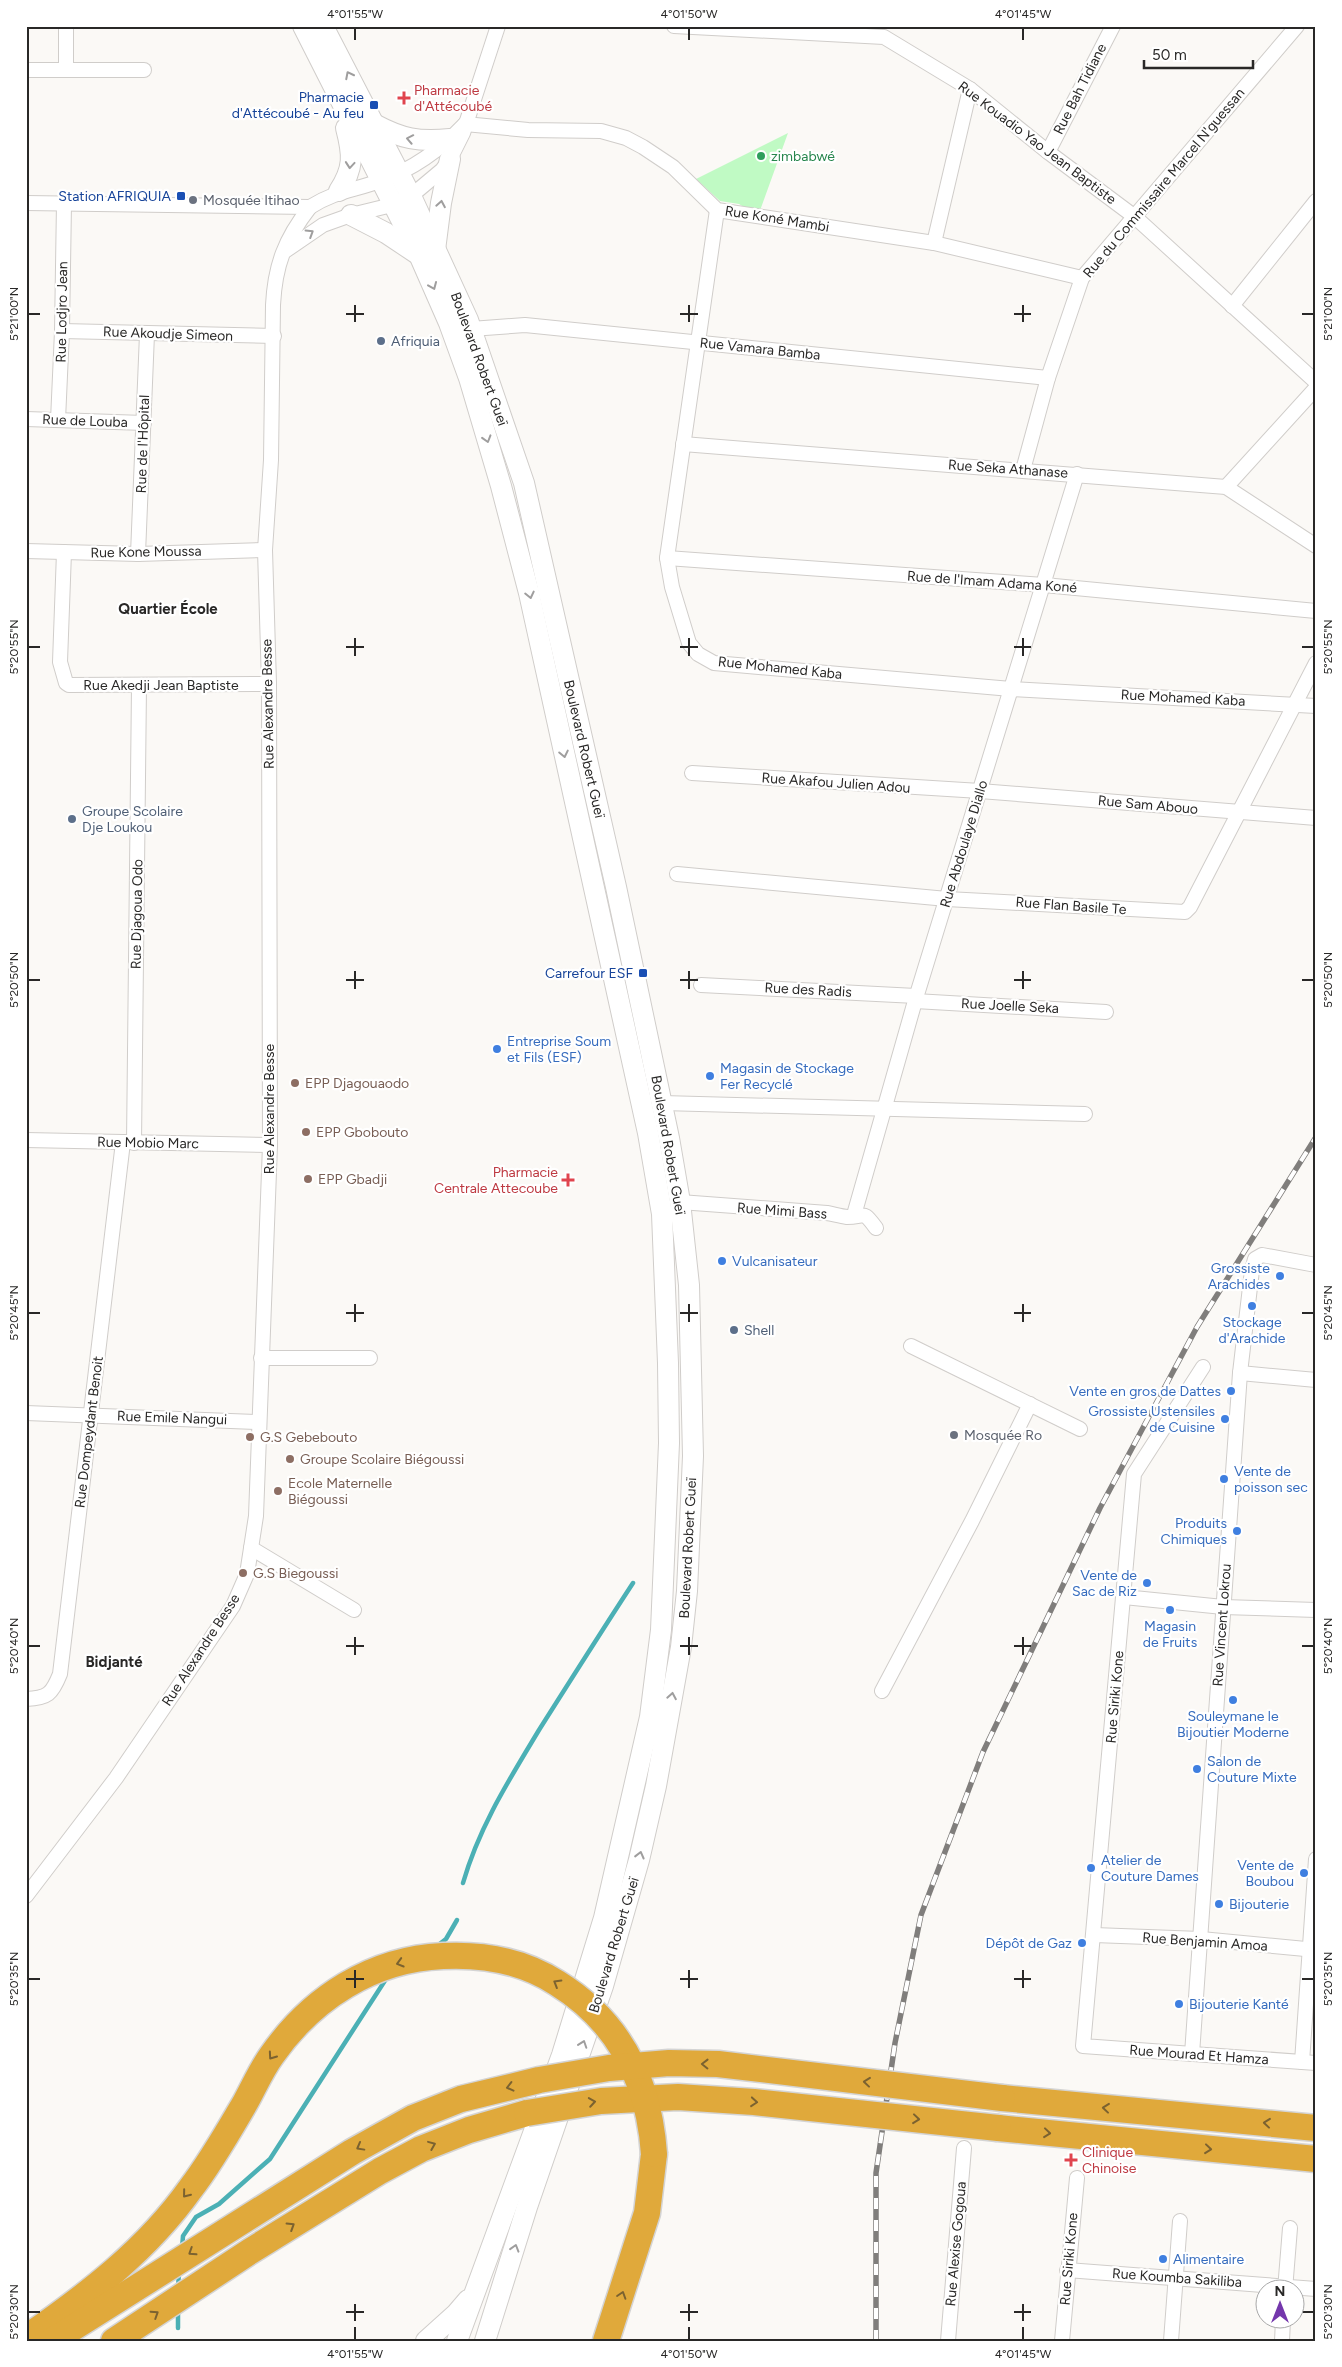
<svg xmlns="http://www.w3.org/2000/svg" width="1342" height="2367" viewBox="0 0 1342 2367" font-family="Figtree,sans-serif">
<style>
.green{fill:#c0fac4}
.lines{fill:none;stroke-linecap:round;stroke-linejoin:round}
.stream{stroke:#4bb0b5;stroke-width:4.5}
.minor-casing{stroke:#d0cdca;stroke-width:16}
.secondary-casing{stroke:#d0cdca;stroke-width:22}
.motorway-casing{stroke:#d4d4d4;stroke-width:29}
.minor{stroke:#fff;stroke-width:14}
.secondary{stroke:#fff;stroke-width:20}
.motorway{stroke:#e0a93b;stroke-width:26}
.rail-casing{stroke:#807e7c;stroke-width:5.5}
.rail{stroke:#fff;stroke-width:4;stroke-dasharray:11;stroke-linecap:butt}
.motorway-bridge-casing{stroke:#d4d4d4;stroke-width:29;stroke-linecap:butt}
.motorway-bridge{stroke:#e0a93b;stroke-width:26}
.oneway{stroke:#9f9e9e}
.oneway2{stroke:#7b6230}
.ticks{fill:none;stroke:#292827;stroke-width:2}
.health-dot{fill:#e0444e;stroke:#fff;stroke-width:2}
.transit-dot{fill:#1a4fb4;stroke:#fff;stroke-width:2}
.leisure-dot{fill:#2e9e5b;stroke:#fff;stroke-width:2}
.worship-dot{fill:#6b7280;stroke:#fff;stroke-width:2}
.service-dot{fill:#5c6f8a;stroke:#fff;stroke-width:2}
.shop-dot{fill:#3f7fe0;stroke:#fff;stroke-width:2}
.education-dot{fill:#8d6e63;stroke:#fff;stroke-width:2}
.labels{text-anchor:middle;dominant-baseline:central;stroke-width:4.5;stroke-linejoin:round;paint-order:stroke}
.street-label{font-size:14px;fill:#292827;stroke:#fff}
.health-label{font-size:14px;fill:#be3a42;stroke:#fff;text-anchor:start}
.transit-label{font-size:14px;fill:#164399;stroke:#fff;text-anchor:end}
.leisure-label{font-size:14px;fill:#27864d;stroke:#fff;text-anchor:start}
.worship-label{font-size:14px;fill:#5b616d;stroke:#fff;text-anchor:start}
.service-label{font-size:14px;fill:#4e5e75;stroke:#fff;text-anchor:start}
.shop-label{font-size:14px;fill:#366cbe;stroke:#fff;text-anchor:start}
.education-label{font-size:14px;fill:#785e54;stroke:#fff;text-anchor:start}
.neighbourhood-label{font-size:15px;font-weight:bold;fill:#292827;stroke:#fff}
.neatline{fill:none;stroke:#292827;stroke-width:2}
.ticks-label{font-size:12px;text-anchor:middle;fill:#292827}
</style>
<rect width="100%" height="100%" fill="#fbf9f6"/>
<path class="green" d="M788,133L758,216L739,204L720,201L696,179Z"/>
<g class="lines">
<g class="stream">
<path d="M463,1883C479,1827 509,1780 539,1730C570,1681 601,1632 633,1583"/>
<path d="M437,1946L446,1939L457,1920"/>
<path d="M182,2249L183,2236L196,2217L219,2204L270,2159L386,1979"/>
<path d="M178,2289L179,2272"/>
<path d="M178,2328V2309"/>
</g>
<g class="minor-casing">
<g id="minor">
<path d="M66,26V70"/>
<path d="M674,26L884,37L970,89L1048,152L1135,217L1316,382"/>
<path d="M26,70H144"/>
<path d="M465,124L528,130L601,131L626,138L643,147L673,167L717,210L934,243L1082,278"/>
<path d="M1048,152L1113,26"/>
<path d="M26,203L310,207C337,190 354,191 382,180C413,169 442,148 465,124"/>
<path d="M717,210L667,558L672,587L689,643L698,654L714,663L1011,689L1316,706"/>
<path d="M934,243L970,89"/>
<path d="M285,251L323,225L351,215L392,205L411,196L442,170L450,159L463,133L498,26"/>
<path d="M1232,306L1316,201"/>
<path d="M471,329L525,325L1048,378"/>
<path d="M62,331L274,336"/>
<path d="M26,419L144,423"/>
<path d="M58,420L62,331L64,203"/>
<path d="M683,444L1226,487L1316,546"/>
<path d="M1023,470L1048,378L1082,278L1297,26"/>
<path d="M1226,487L1316,388"/>
<path d="M26,551L138,554L265,550"/>
<path d="M64,552L60,662L66,683L69,685L269,684"/>
<path d="M138,554L147,334"/>
<path d="M667,558L1044,585L1316,611"/>
<path d="M692,773L980,791L1316,818"/>
<path d="M677,874L947,899L1185,912L1190,907L1316,663"/>
<path d="M701,985L916,996"/>
<path d="M915,1001L1106,1012"/>
<path d="M662,1103L1085,1114"/>
<path d="M26,1140L270,1145"/>
<path d="M134,1143L139,686"/>
<path d="M680,1202L827,1213C833,1214 840,1216 847,1217C866,1217 862,1209 876,1228"/>
<path d="M854,1215L915,1001L1077,474"/>
<path d="M911,1346L1080,1429"/>
<path d="M261,1358H370"/>
<path d="M1203,1367L1134,1474L1083,2046L1316,2063"/>
<path d="M1240,1373L1316,1380"/>
<path d="M26,1413L258,1422"/>
<path d="M251,1548L354,1610"/>
<path d="M1124,1597L1223,1607L1316,1610"/>
<path d="M882,1691L972,1521L1030,1404"/>
<path d="M26,1699C48,1698 52,1694 60,1674L123,1142"/>
<path d="M26,1896L116,1778L233,1606L247,1574L256,1516L270,1145L269,684L265,550L271,460L273,305C275,265 285,239 310,207"/>
<path d="M1094,1935L1201,1939L1316,1950"/>
<path d="M1192,2054L1240,1373L1252,1270L1255,1259L1262,1255L1316,1265"/>
<path d="M1302,2062L1316,1859"/>
<path d="M1067,2270L1316,2289"/>
<path d="M1285,2290L1290,2228"/>
<path d="M948,2341L964,2148"/>
<path d="M1062,2341L1077,2178"/>
<path d="M1171,2341L1180,2221"/>
<path d="M1282,2341L1283,2320"/>
</g>
</g>
<g class="secondary-casing">
<g id="secondary">
<path d="M303,26L420,257L449,323L469,378L501,486L529,593L648,1133L662,1214L668,1363L669,1443L661,1630L650,1717L604,1918L562,2055L457,2341"/>
<path d="M323,26L411,196L468,320L524,483L616,887L669,1138L680,1202L689,1285L693,1456L687,1591L681,1647L656,1786L639,1860L603,1986L527,2207L485,2341"/>
<path d="M374,124C402,139 418,142 450,139"/>
<path d="M339,191C354,168 353,155 346,128"/>
<path d="M351,215L386,233L416,253"/>
<path d="M435,250L441,203L450,159"/>
<path d="M426,2341L456,2314L468,2300"/>
</g>
</g>
<g class="motorway-casing">
<g id="motorway">
<path d="M1002,2098L1316,2128"/>
<path d="M998,2128L1316,2159"/>
<path d="M114,2341L249,2252L380,2171L421,2149L469,2130L527,2113"/>
<path d="M606,2341L647,2213L654,2154"/>
</g>
</g>
<use href="#minor" class="minor"/>
<use href="#secondary" class="secondary"/>
<use href="#motorway" class="motorway"/>
<g class="rail-casing">
<path id="rail" d="M876,2341V2173L895,2043L921,1915L983,1752L1100,1508L1197,1327L1316,1137"/>
</g>
<use href="#rail" class="rail"/>
<g class="motorway-bridge-casing">
<g id="motorway-bridge">
<path d="M527,2113L601,2101L678,2097L754,2102L998,2128"/>
<path d="M26,2338C88,2295 147,2250 191,2188C211,2162 228,2132 245,2103C254,2087 261,2070 272,2055C312,1998 372,1959 443,1956C483,1954 523,1961 557,1983C620,2022 649,2081 654,2154"/>
<path d="M52,2341L352,2152L413,2118L461,2099L539,2080L609,2068L669,2063L718,2064L1002,2098"/>
</g>
</g>
<use href="#motorway-bridge" class="motorway-bridge"/>
</g>
<defs><path id="oneway-chevron" d="M-2-3.5L2.5 0L-2 3.5" fill="none" stroke-width="1.6" stroke-linecap="round" stroke-linejoin="round" transform="scale(1.25)"/></defs>
<g class="oneway">
<use href="#oneway-chevron" transform="translate(349 75) rotate(-117)"/>
<use href="#oneway-chevron" transform="translate(410 139) rotate(-169)"/>
<use href="#oneway-chevron" transform="translate(350 165) rotate(95)"/>
<use href="#oneway-chevron" transform="translate(441 204) rotate(-80)"/>
<use href="#oneway-chevron" transform="translate(310 233) rotate(-32)"/>
<use href="#oneway-chevron" transform="translate(433 286) rotate(67)"/>
<use href="#oneway-chevron" transform="translate(487 439) rotate(73)"/>
<use href="#oneway-chevron" transform="translate(530 595) rotate(77)"/>
<use href="#oneway-chevron" transform="translate(564 754) rotate(78)"/>
<use href="#oneway-chevron" transform="translate(672 1696) rotate(-80)"/>
<use href="#oneway-chevron" transform="translate(640 1855) rotate(-76)"/>
<use href="#oneway-chevron" transform="translate(583 2044) rotate(-71)"/>
<use href="#oneway-chevron" transform="translate(515 2248) rotate(-73)"/>
</g>
<g class="oneway2">
<use href="#oneway-chevron" transform="translate(400 1963) rotate(164)"/>
<use href="#oneway-chevron" transform="translate(557 1983) rotate(-149)"/>
<use href="#oneway-chevron" transform="translate(272 2056) rotate(125)"/>
<use href="#oneway-chevron" transform="translate(705 2064) rotate(-179)"/>
<use href="#oneway-chevron" transform="translate(867 2082) rotate(-174)"/>
<use href="#oneway-chevron" transform="translate(510 2087) rotate(166)"/>
<use href="#oneway-chevron" transform="translate(592 2102) rotate(-9)"/>
<use href="#oneway-chevron" transform="translate(754 2102) rotate(5)"/>
<use href="#oneway-chevron" transform="translate(1106 2108) rotate(-174)"/>
<use href="#oneway-chevron" transform="translate(916 2119) rotate(6)"/>
<use href="#oneway-chevron" transform="translate(1267 2123) rotate(-174)"/>
<use href="#oneway-chevron" transform="translate(1047 2133) rotate(6)"/>
<use href="#oneway-chevron" transform="translate(432 2145) rotate(-22)"/>
<use href="#oneway-chevron" transform="translate(360 2147) rotate(151)"/>
<use href="#oneway-chevron" transform="translate(1208 2149) rotate(6)"/>
<use href="#oneway-chevron" transform="translate(186 2194) rotate(129)"/>
<use href="#oneway-chevron" transform="translate(291 2226) rotate(-32)"/>
<use href="#oneway-chevron" transform="translate(192 2252) rotate(147)"/>
<use href="#oneway-chevron" transform="translate(622 2295) rotate(-72)"/>
<use href="#oneway-chevron" transform="translate(155 2314) rotate(-33)"/>
</g>
<path class="ticks" d="M355,28V40M689,28V40M1023,28V40M355,305V322M689,305V322M1023,305V322M28,314H40M346,314H364M680,314H698M1014,314H1031M1302,314H1314M355,638V656M689,638V656M1023,638V656M28,647H40M346,647H364M680,647H698M1014,647H1031M1302,647H1314M355,971V989M689,971V989M1023,971V989M28,980H40M346,980H364M680,980H698M1014,980H1031M1302,980H1314M355,1304V1322M689,1304V1322M1023,1304V1322M28,1313H40M346,1313H364M680,1313H698M1014,1313H1031M1302,1313H1314M355,1637V1655M689,1637V1655M1023,1637V1655M28,1646H40M346,1646H364M680,1646H698M1014,1646H1031M1302,1646H1314M355,1970V1988M689,1970V1988M1023,1970V1988M28,1979H40M346,1979H364M680,1979H698M1014,1979H1031M1302,1979H1314M355,2304V2321M689,2304V2321M1023,2304V2321M28,2312H40M346,2312H364M680,2312H698M1014,2312H1031M1302,2312H1314M355,2327V2340M689,2327V2340M1023,2327V2340"/>
<g class="health-dot">
<path d="M401.5 90.5h5v5h5v5h-5v5h-5v-5h-5v-5h5z"/>
<path d="M565.5 1172.5h5v5h5v5h-5v5h-5v-5h-5v-5h5z"/>
<path d="M1068.5 2152.5h5v5h5v5h-5v5h-5v-5h-5v-5h5z"/>
</g>
<g class="transit-dot">
<rect x="369" y="100" width="10" height="10" rx="2.5"/>
<rect x="176" y="191" width="10" height="10" rx="2.5"/>
<rect x="638" y="968" width="10" height="10" rx="2.5"/>
</g>
<circle class="leisure-dot" cx="761" cy="156" r="5"/>
<g class="worship-dot">
<circle cx="193" cy="200" r="5"/>
<circle cx="954" cy="1435" r="5"/>
</g>
<g class="service-dot">
<circle cx="381" cy="341" r="5"/>
<circle cx="72" cy="819" r="5"/>
<circle cx="734" cy="1330" r="5"/>
</g>
<g class="shop-dot">
<circle cx="497" cy="1049" r="5"/>
<circle cx="710" cy="1076" r="5"/>
<circle cx="722" cy="1261" r="5"/>
<circle cx="1280" cy="1276" r="5"/>
<circle cx="1252" cy="1306" r="5"/>
<circle cx="1231" cy="1391" r="5"/>
<circle cx="1225" cy="1419" r="5"/>
<circle cx="1224" cy="1479" r="5"/>
<circle cx="1237" cy="1531" r="5"/>
<circle cx="1147" cy="1583" r="5"/>
<circle cx="1170" cy="1610" r="5"/>
<circle cx="1233" cy="1700" r="5"/>
<circle cx="1197" cy="1769" r="5"/>
<circle cx="1091" cy="1868" r="5"/>
<circle cx="1304" cy="1873" r="5"/>
<circle cx="1219" cy="1904" r="5"/>
<circle cx="1082" cy="1943" r="5"/>
<circle cx="1179" cy="2004" r="5"/>
<circle cx="1163" cy="2259" r="5"/>
</g>
<g class="education-dot">
<circle cx="295" cy="1083" r="5"/>
<circle cx="306" cy="1132" r="5"/>
<circle cx="308" cy="1179" r="5"/>
<circle cx="250" cy="1437" r="5"/>
<circle cx="290" cy="1459" r="5"/>
<circle cx="278" cy="1491" r="5"/>
<circle cx="243" cy="1573" r="5"/>
</g>
<g class="labels">
<g class="street-label">
<text transform="translate(1080 89) rotate(-63)">Rue Bah Tidiane</text>
<text transform="translate(1037 143) rotate(37)">Rue Kouadio Yao Jean Baptiste</text>
<text transform="translate(1164 183) rotate(-50)">Rue du Commissaire Marcel N'guessan</text>
<text transform="translate(777 219) rotate(9)">Rue Koné Mambi</text>
<text transform="translate(62 312) rotate(-89)">Rue Lodjro Jean</text>
<text transform="translate(168 334) rotate(2)">Rue Akoudje Simeon</text>
<text transform="translate(760 349) rotate(6)">Rue Vamara Bamba</text>
<text transform="translate(479 359) rotate(70)">Boulevard Robert Gueï</text>
<text transform="translate(85 421) rotate(2)">Rue de Louba</text>
<text transform="translate(143 444) rotate(-88)">Rue de l'Hôpital</text>
<text transform="translate(1008 469) rotate(4)">Rue Seka Athanase</text>
<text transform="translate(146 552) rotate(-1)">Rue Kone Moussa</text>
<text transform="translate(992 582) rotate(4)">Rue de l'Imam Adama Koné</text>
<text transform="translate(780 668) rotate(6)">Rue Mohamed Kaba</text>
<text x="161" y="685">Rue Akedji Jean Baptiste</text>
<text transform="translate(1183 698) rotate(3)">Rue Mohamed Kaba</text>
<text transform="translate(268 704) rotate(-91)">Rue Alexandre Besse</text>
<text transform="translate(584 749) rotate(77)">Boulevard Robert Gueï</text>
<text transform="translate(836 783) rotate(4)">Rue Akafou Julien Adou</text>
<text transform="translate(1148 805) rotate(5)">Rue Sam Abouo</text>
<text transform="translate(964 844) rotate(-73)">Rue Abdoulaye Diallo</text>
<text transform="translate(1071 906) rotate(4)">Rue Flan Basile Te</text>
<text transform="translate(137 914) rotate(-89)">Rue Djagoua Odo</text>
<text transform="translate(808 990) rotate(3)">Rue des Radis</text>
<text transform="translate(1010 1006) rotate(3)">Rue Joelle Seka</text>
<text transform="translate(269 1109) rotate(-90)">Rue Alexandre Besse</text>
<text transform="translate(148 1143) rotate(1)">Rue Mobio Marc</text>
<text transform="translate(668 1145) rotate(80)">Boulevard Robert Gueï</text>
<text transform="translate(782 1211) rotate(4)">Rue Mimi Bass</text>
<text transform="translate(172 1418) rotate(2)">Rue Emile Nangui</text>
<text transform="translate(89 1432) rotate(-83)">Rue Dompeydant Benoit</text>
<text transform="translate(688 1548) rotate(-87)">Boulevard Robert Gueï</text>
<text transform="translate(1222 1625) rotate(-86)">Rue Vincent Lokrou</text>
<text transform="translate(201 1650) rotate(-57)">Rue Alexandre Besse</text>
<text transform="translate(1115 1697) rotate(-85)">Rue Siriki Kone</text>
<text transform="translate(1205 1942) rotate(4)">Rue Benjamin Amoa</text>
<text transform="translate(614 1945) rotate(-73)">Boulevard Robert Gueï</text>
<text transform="translate(1199 2055) rotate(4)">Rue Mourad Et Hamza</text>
<text transform="translate(956 2244) rotate(-85)">Rue Alexise Gogoua</text>
<text transform="translate(1069 2259) rotate(-85)">Rue Siriki Kone</text>
<text transform="translate(1177 2278) rotate(4)">Rue Koumba Sakiliba</text>
</g>
<g class="health-label">
<text x="414" y="90">Pharmacie<tspan x="414" dy="16">d'Attécoubé</tspan></text>
<text x="558" y="1172" text-anchor="end">Pharmacie<tspan x="558" dy="16">Centrale Attecoube</tspan></text>
<text x="1082" y="2152">Clinique<tspan x="1082" dy="16">Chinoise</tspan></text>
</g>
<g class="transit-label">
<text x="364" y="97">Pharmacie<tspan x="364" dy="16">d'Attécoubé - Au feu</tspan></text>
<text x="171" y="196">Station AFRIQUIA</text>
<text x="633" y="973">Carrefour ESF</text>
</g>
<g class="leisure-label">
<text x="771" y="156">zimbabwé</text>
</g>
<g class="worship-label">
<text x="203" y="200">Mosquée Itihao</text>
<text x="964" y="1435">Mosquée Ro</text>
</g>
<g class="service-label">
<text x="391" y="341">Afriquia</text>
<text x="82" y="811">Groupe Scolaire<tspan x="82" dy="16">Dje Loukou</tspan></text>
<text x="744" y="1330">Shell</text>
</g>
<g class="shop-label">
<text x="507" y="1041">Entreprise Soum<tspan x="507" dy="16">et Fils (ESF)</tspan></text>
<text x="720" y="1068">Magasin de Stockage<tspan x="720" dy="16">Fer Recyclé</tspan></text>
<text x="732" y="1261">Vulcanisateur</text>
<text x="1270" y="1268" text-anchor="end">Grossiste<tspan x="1270" dy="16">Arachides</tspan></text>
<text x="1252" y="1322" text-anchor="middle">Stockage<tspan x="1252" dy="16">d'Arachide</tspan></text>
<text x="1221" y="1391" text-anchor="end">Vente en gros de Dattes</text>
<text x="1215" y="1411" text-anchor="end">Grossiste Ustensiles<tspan x="1215" dy="16">de Cuisine</tspan></text>
<text x="1234" y="1471">Vente de<tspan x="1234" dy="16">poisson sec</tspan></text>
<text x="1227" y="1523" text-anchor="end">Produits<tspan x="1227" dy="16">Chimiques</tspan></text>
<text x="1137" y="1575" text-anchor="end">Vente de<tspan x="1137" dy="16">Sac de Riz</tspan></text>
<text x="1170" y="1626" text-anchor="middle">Magasin<tspan x="1170" dy="16">de Fruits</tspan></text>
<text x="1233" y="1716" text-anchor="middle">Souleymane le<tspan x="1233" dy="16">Bijoutier Moderne</tspan></text>
<text x="1207" y="1761">Salon de<tspan x="1207" dy="16">Couture Mixte</tspan></text>
<text x="1101" y="1860">Atelier de<tspan x="1101" dy="16">Couture Dames</tspan></text>
<text x="1294" y="1865" text-anchor="end">Vente de<tspan x="1294" dy="16">Boubou</tspan></text>
<text x="1229" y="1904">Bijouterie</text>
<text x="1072" y="1943" text-anchor="end">Dépôt de Gaz</text>
<text x="1189" y="2004">Bijouterie Kanté</text>
<text x="1173" y="2259">Alimentaire</text>
</g>
<g class="education-label">
<text x="305" y="1083">EPP Djagouaodo</text>
<text x="316" y="1132">EPP Gbobouto</text>
<text x="318" y="1179">EPP Gbadji</text>
<text x="260" y="1437">G.S Gebebouto</text>
<text x="300" y="1459">Groupe Scolaire Biégoussi</text>
<text x="288" y="1483">Ecole Maternelle<tspan x="288" dy="16">Biégoussi</tspan></text>
<text x="253" y="1573">G.S Biegoussi</text>
</g>
<g class="neighbourhood-label">
<text x="168" y="609">Quartier École</text>
<text x="114" y="1662">Bidjanté</text>
</g>
</g>
<rect width="1342" height="2367" fill="none" stroke="#ffffff" stroke-width="55"/>
<g transform="translate(1280 2304)"><circle r="24" fill="#ffffff" stroke="#a9a9a9"/>
<path d="M0-4L9 19L0 12L-9 19Z" fill="#7437ac"/>
<text y="-8" font-size="14" font-weight="bold" text-anchor="middle" fill="#292827">N</text>
</g>
<path d="M1144 60v8h109v-8" fill="none" stroke="#292827" stroke-width="2.5"/>
<text x="1152" y="60" font-size="15" fill="#292827" stroke="#ffffff" stroke-width="4" paint-order="stroke">50 m</text>
<rect x="28" y="28" width="1286" height="2312" class="neatline"/>
<g class="ticks-label">
<text x="355" y="18">4°01'55"W</text>
<text x="689" y="18">4°01'50"W</text>
<text x="1023" y="18">4°01'45"W</text>
<text transform="translate(14 314) rotate(-90)" y="4">5°21'00"N</text>
<text transform="translate(1328 314) rotate(-90)" y="4">5°21'00"N</text>
<text transform="translate(14 647) rotate(-90)" y="4">5°20'55"N</text>
<text transform="translate(1328 647) rotate(-90)" y="4">5°20'55"N</text>
<text transform="translate(14 980) rotate(-90)" y="4">5°20'50"N</text>
<text transform="translate(1328 980) rotate(-90)" y="4">5°20'50"N</text>
<text transform="translate(14 1313) rotate(-90)" y="4">5°20'45"N</text>
<text transform="translate(1328 1313) rotate(-90)" y="4">5°20'45"N</text>
<text transform="translate(14 1646) rotate(-90)" y="4">5°20'40"N</text>
<text transform="translate(1328 1646) rotate(-90)" y="4">5°20'40"N</text>
<text transform="translate(14 1979) rotate(-90)" y="4">5°20'35"N</text>
<text transform="translate(1328 1979) rotate(-90)" y="4">5°20'35"N</text>
<text transform="translate(14 2312) rotate(-90)" y="4">5°20'30"N</text>
<text transform="translate(1328 2312) rotate(-90)" y="4">5°20'30"N</text>
<text x="355" y="2358">4°01'55"W</text>
<text x="689" y="2358">4°01'50"W</text>
<text x="1023" y="2358">4°01'45"W</text>
</g>
</svg>
